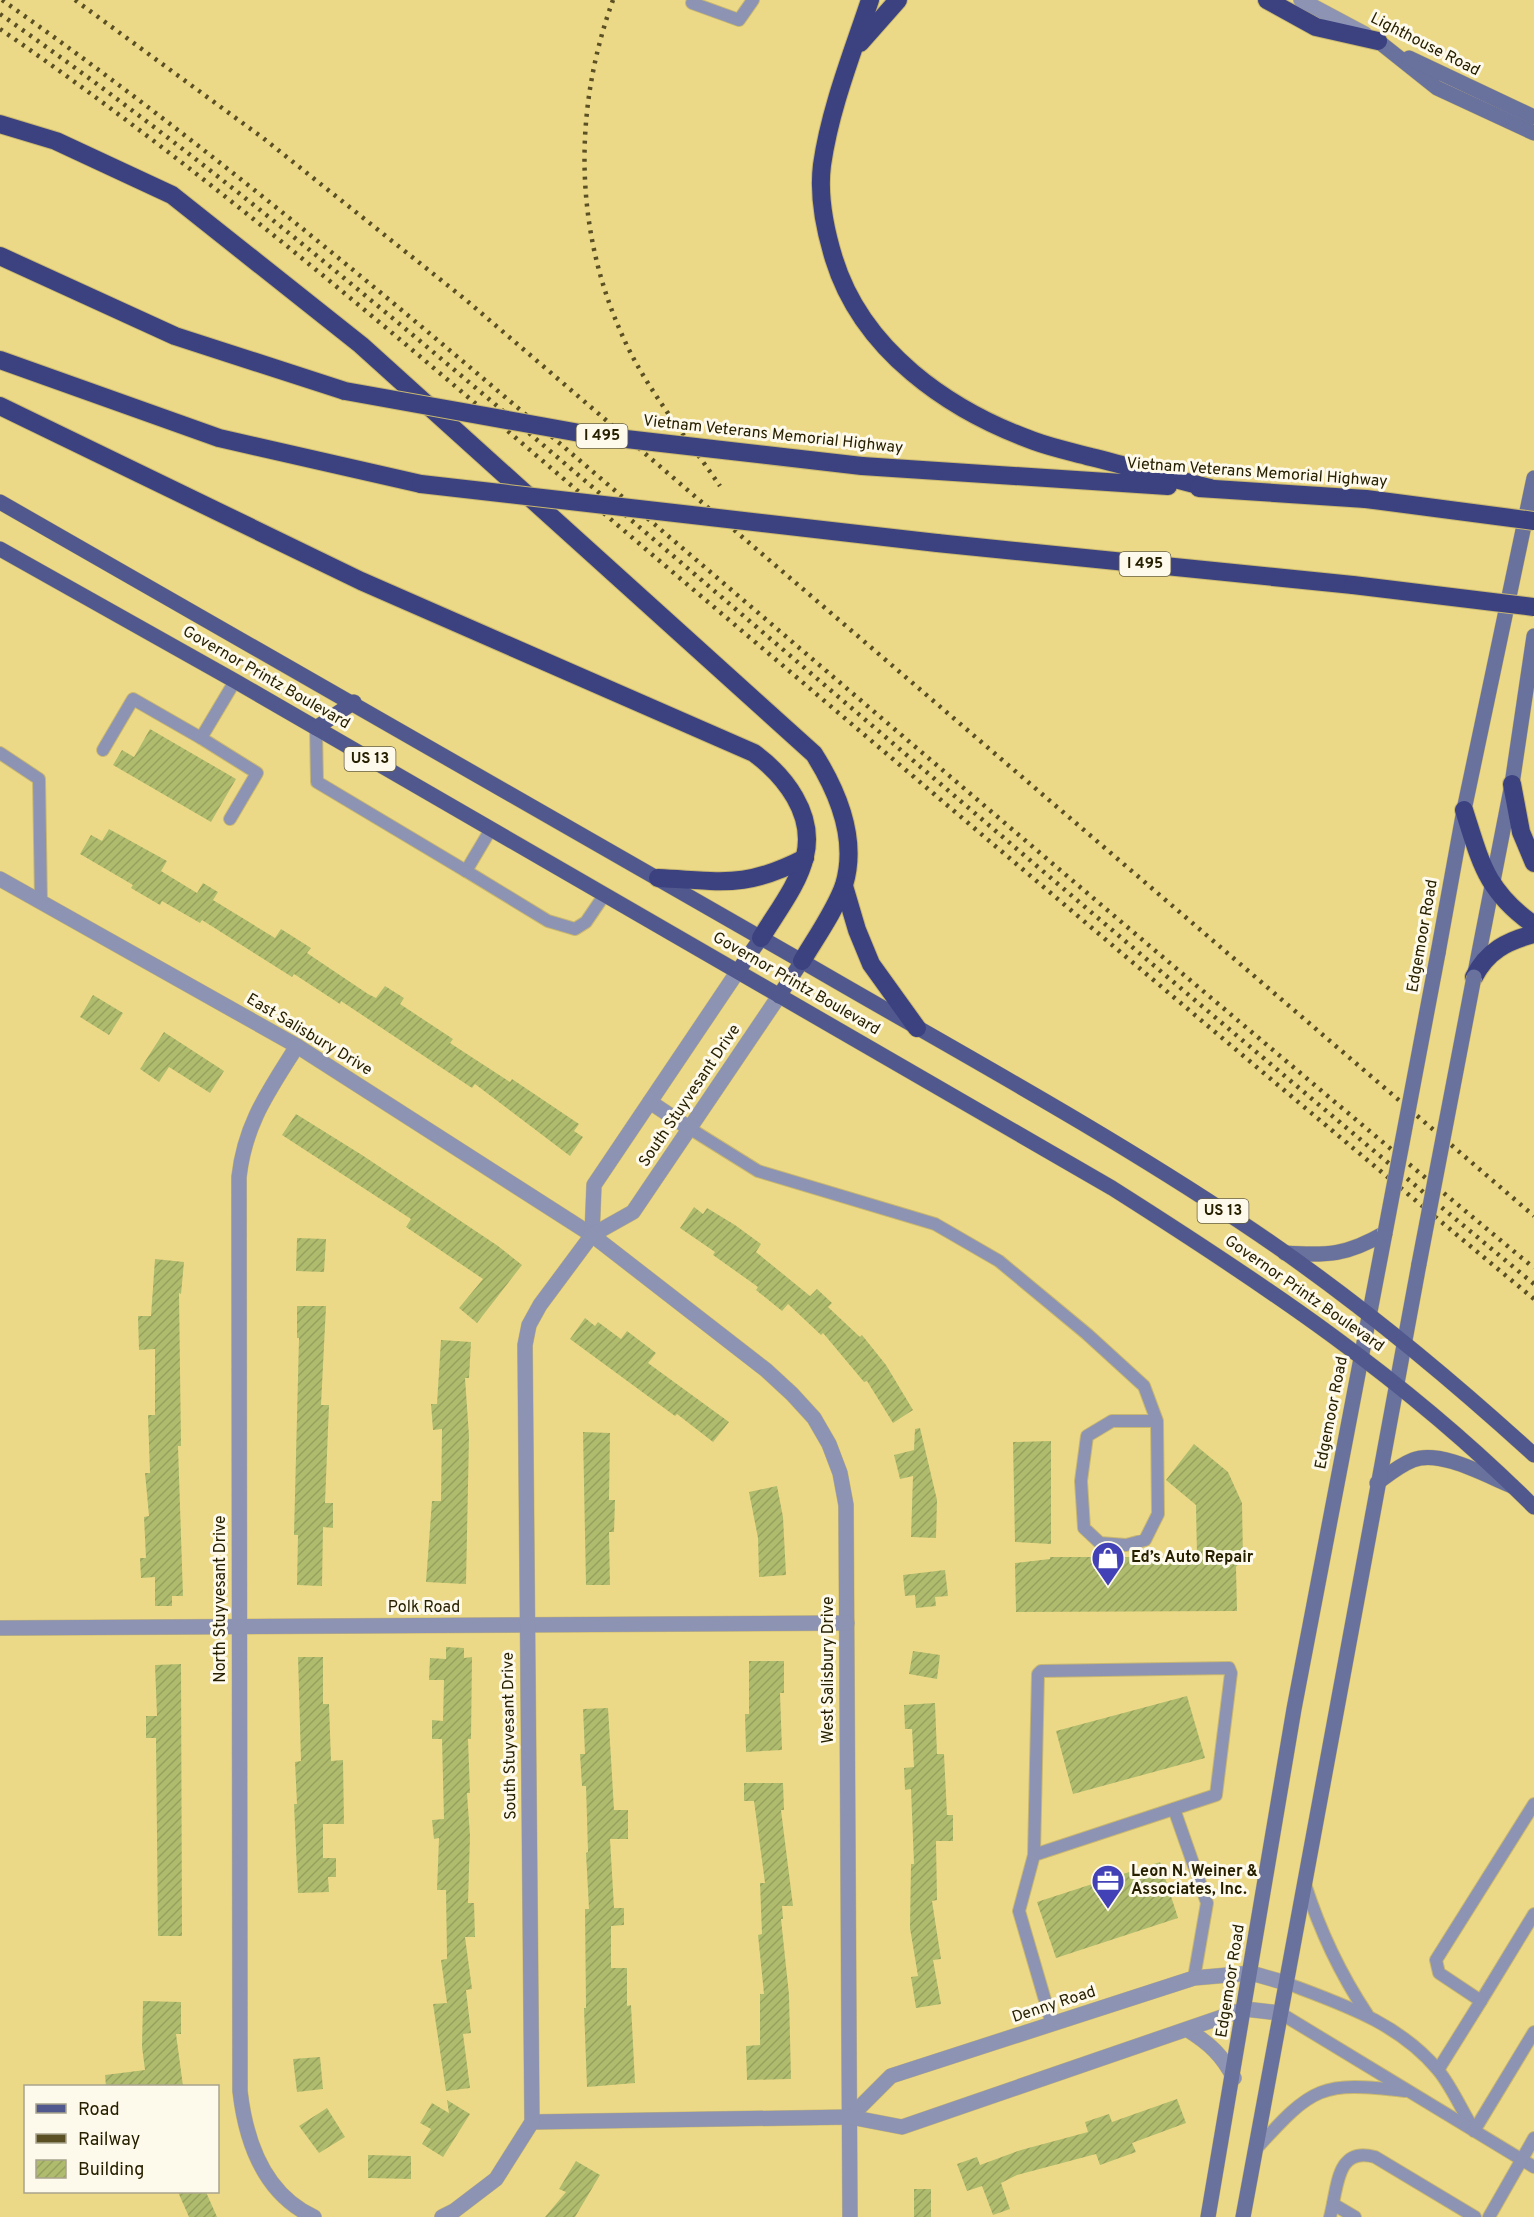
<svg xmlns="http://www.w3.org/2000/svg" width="1534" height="2217" viewBox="0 0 1534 2217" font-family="Overpass,sans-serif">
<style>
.building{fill:url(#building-hatch)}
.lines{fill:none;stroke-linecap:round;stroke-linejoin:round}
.service-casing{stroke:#c9b870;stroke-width:14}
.minor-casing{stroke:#c9b870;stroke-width:16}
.secondary-casing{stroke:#c9b870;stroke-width:16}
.primary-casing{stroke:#c9b870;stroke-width:16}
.motorway-casing{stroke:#c9b870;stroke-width:20}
.service{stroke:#8d93b2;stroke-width:12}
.minor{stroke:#8d93b2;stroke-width:15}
.secondary{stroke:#69719d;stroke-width:15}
.primary{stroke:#50588e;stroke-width:15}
.motorway{stroke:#3c4280;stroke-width:18}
.rail{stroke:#5a5023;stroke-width:4.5;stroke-dasharray:3 6;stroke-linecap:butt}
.secondary-bridge-casing{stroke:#c9b870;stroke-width:16;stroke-linecap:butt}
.motorway-bridge-casing{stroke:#c9b870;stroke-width:20;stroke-linecap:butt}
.secondary-bridge{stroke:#69719d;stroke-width:15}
.motorway-bridge{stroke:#3c4280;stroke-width:18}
.labels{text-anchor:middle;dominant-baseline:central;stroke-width:6;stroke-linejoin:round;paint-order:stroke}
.shield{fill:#fefaeb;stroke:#686146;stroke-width:1.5}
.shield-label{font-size:15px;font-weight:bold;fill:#272000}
.street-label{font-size:16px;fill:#272000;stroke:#fefaeb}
.poi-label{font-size:16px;font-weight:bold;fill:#272000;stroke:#fefaeb;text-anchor:start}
</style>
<defs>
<pattern id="building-hatch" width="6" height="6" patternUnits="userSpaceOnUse" patternTransform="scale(1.5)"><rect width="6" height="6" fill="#afbc6d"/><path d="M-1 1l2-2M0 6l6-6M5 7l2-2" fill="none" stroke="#97a15d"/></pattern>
</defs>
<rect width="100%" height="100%" fill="#ecd988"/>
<g class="building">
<path d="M150,729L236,779L211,822L113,765L122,750L134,757Z"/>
<path d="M109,829L167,861L161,871L197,893L203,883L218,892L213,900L275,938L281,929L311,948L307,953L368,994L376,998L385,986L404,998L400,1004L453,1039L450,1043L510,1082L512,1079L579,1124L574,1131L583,1137L570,1156L475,1084L472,1088L341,1001L340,1004L294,974L292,977L202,920L200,923L162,901L160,905L131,888L133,885L80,854L91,835L102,841Z"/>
<path d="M93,995L123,1013L109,1035L80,1017Z"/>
<path d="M164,1032L224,1071L210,1093L169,1067L159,1082L140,1069Z"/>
<path d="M296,1114L362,1155L498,1246L522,1265L477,1323L459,1308L483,1279L406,1227L411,1219L282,1135Z"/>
<path d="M694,1207L703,1214L707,1208L735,1225L761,1244L756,1252L810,1296L817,1289L832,1303L828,1307L860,1337L862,1335L886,1365L913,1410L893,1423L867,1381L864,1382L823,1333L821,1335L788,1304L782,1311L756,1290L758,1287L713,1255L715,1252L680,1228Z"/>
<path d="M297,1238L326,1239L324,1272L296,1271Z"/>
<path d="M155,1259L184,1262L181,1294L179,1293L181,1446H178L183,1596H172V1606H155V1577L141,1578L140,1558H146L144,1517L149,1516L145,1473H150L148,1415H155V1349L139,1350L138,1316H151Z"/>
<path d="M297,1306H326L321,1405H329L325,1503H333V1528L323,1527L322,1586L297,1585L298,1535H294L299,1338H297Z"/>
<path d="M585,1318L595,1326L598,1322L621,1339L627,1331L656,1353L648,1363L729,1422L713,1442L677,1414L675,1416L570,1339Z"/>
<path d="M441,1340L471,1342L469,1378H465L469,1436L466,1584L426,1582L432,1501H441L442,1429L433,1430L431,1404H437Z"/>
<path d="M920,1428L937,1500L936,1538L911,1537L913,1476L900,1479L894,1455L914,1450L915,1429Z"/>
<path d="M583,1432L610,1433L609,1500H615L614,1532H609L610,1585H586Z"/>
<path d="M1051,1441V1544L1015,1542L1013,1442Z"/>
<path d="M1194,1444L1228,1472L1242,1503L1243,1559L1236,1567L1237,1611L1016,1612L1015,1563L1050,1559V1557H1197L1196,1505L1166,1480Z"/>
<path d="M777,1486L783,1517L786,1575L759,1577L758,1538L749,1492Z"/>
<path d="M945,1570L948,1596L935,1597L936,1606L916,1608L915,1595L905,1596L903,1575Z"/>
<path d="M446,1647L464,1648V1658L472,1657L471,1739H468L470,1793H467L470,1836L468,1903H474L475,1937H465L472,1989L466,1990L471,2033L463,2034L470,2088L446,2091L433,2004L447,2003L441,1960L447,1959L446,1890H437L439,1838L434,1839L432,1820L444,1819L442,1739H432V1720L443,1721L444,1680H429L430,1658L446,1659Z"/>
<path d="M913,1651L940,1655L937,1679L909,1674Z"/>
<path d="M298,1657H323V1704H329L331,1761L343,1760L344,1824H323V1858H336V1877H328L329,1892L298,1893L294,1804H297L295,1762L301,1761Z"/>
<path d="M749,1661H784V1693H780L782,1750L746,1752L745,1714H749Z"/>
<path d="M181,1664L182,1936H158L156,1738H146V1716H157L155,1665Z"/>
<path d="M1187,1696L1205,1758L1073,1794L1056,1731Z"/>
<path d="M935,1703L937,1754H944L947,1815H953V1841H936L937,1900L932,1901L941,1959L933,1960L941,2004L916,2008L911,1977L918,1976L910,1928L911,1864H914L911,1789L905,1790L904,1768L914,1767L912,1729H905L904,1705Z"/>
<path d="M608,1708L614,1810H628V1839H610L614,1908H624V1925L611,1926V1968H627V2006L631,2005L635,2083L587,2087L584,2008H586L585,1909H589L586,1853L588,1852L586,1786H582L580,1754H585L583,1709Z"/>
<path d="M744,1783H783L784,1810H781L793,1906H782L783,1919H781L789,1995L791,2079L747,2080L746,2046L760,2045V1994H764L758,1935L762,1934L760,1883H765L754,1801H744Z"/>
<path d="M1160,1862L1178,1918L1056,1958L1037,1902Z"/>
<path d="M143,2001L181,2002V2034H176L183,2086H106L105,2075L145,2070L142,2047Z"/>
<path d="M320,2057L323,2089L297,2092L293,2059Z"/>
<path d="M1177,2099L1186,2123L1132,2143L1136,2152L1100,2165L1096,2154L1017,2175L1001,2183L1010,2209L993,2215L982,2186L967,2191L957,2164L977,2157L980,2165L1021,2150L1088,2132L1085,2122L1109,2114L1112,2122Z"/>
<path d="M447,2100L470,2114L443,2157L422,2144L431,2129L420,2123L432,2103L449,2113Z"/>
<path d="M327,2108L345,2137L319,2153L299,2126Z"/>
<path d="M368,2155L411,2156V2179L368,2178Z"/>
<path d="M576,2161L600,2175L575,2217H545L566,2192L559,2189Z"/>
<rect x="914" y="2189" width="17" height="28"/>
<path d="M178,2192H206L217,2217H189Z"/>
</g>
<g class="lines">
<g class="service-casing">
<g id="service">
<path d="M693,0L692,3L739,20L753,0"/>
<path d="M316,728L317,782L466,871L491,829"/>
<path d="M201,738L257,773L230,819"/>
<path d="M103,750L133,699L201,738L235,681"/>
<path d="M0,753L39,779L41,901"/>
<path d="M466,871L548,921L575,929L586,922L605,894"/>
<path d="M689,1128L758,1171L935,1224L999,1261L1087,1334L1144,1386L1157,1421L1158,1514L1145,1540L1126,1545L1100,1543L1084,1528L1081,1481L1087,1436L1112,1421H1157"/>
<path d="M1174,1809L1207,1903L1194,1978"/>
<path d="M1034,1855L1216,1795L1231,1673L1229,1668L1041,1671L1038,1674L1034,1855L1019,1911L1052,2024"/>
<path d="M1305,1884C1320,1931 1339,1972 1367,2014"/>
<path d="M1286,1983C1341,2004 1398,2022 1438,2070C1452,2087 1462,2111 1474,2130"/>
<path d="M1481,2001L1534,1914"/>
<path d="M1280,2013L1534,2167"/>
<path d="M1438,2070L1481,2001L1439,1973L1436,1960L1534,1804"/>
<path d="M1474,2131L1534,2032"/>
<path d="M1256,2149C1313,2086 1321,2081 1405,2091"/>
<path d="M1333,2204L1355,2217"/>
<path d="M1330,2217C1338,2187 1336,2146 1375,2157L1475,2217"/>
<path d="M1489,2217L1534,2138"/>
</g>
</g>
<g class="minor-casing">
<g id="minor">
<path d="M1301,0L1365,34"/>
<path d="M0,879L297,1046L592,1235L766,1370L792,1394L814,1418L829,1444L840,1473L846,1505L850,2217"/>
<path d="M297,1046C269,1091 245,1123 239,1177L240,2091C246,2143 264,2194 314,2217"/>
<path d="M650,1102L689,1128"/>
<path d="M592,1235L594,1185L738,971"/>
<path d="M0,1628L847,1623"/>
<path d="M1188,2030C1210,2044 1222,2055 1234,2078"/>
<path d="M850,2117L891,2076L1194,1978L1251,1973L1286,1983"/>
<path d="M532,2122L850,2117L902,2127L1245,2009L1280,2013"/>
<path d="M442,2217L454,2211L496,2179L532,2122L525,1345L529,1325L540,1305L592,1235L633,1212L779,996"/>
</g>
</g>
<g class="secondary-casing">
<g id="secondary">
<path d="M1378,41L1437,88L1534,133"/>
<path d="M1409,58L1534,117"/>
<path d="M1438,953L1464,810L1534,478"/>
<path d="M1475,973L1512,784L1534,636"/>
<path d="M1285,1253C1328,1256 1347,1255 1385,1233"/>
<path d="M1377,1483C1389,1474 1400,1465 1413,1460C1440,1449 1487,1476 1512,1486"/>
<path d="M1208,2217L1294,1709L1385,1233"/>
<path d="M1243,2217L1419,1264"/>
</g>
</g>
<g class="primary-casing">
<g id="primary">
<path d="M0,502C269,654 537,808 805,963C951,1048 1101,1129 1242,1223C1346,1292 1442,1371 1534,1455"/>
<path d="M0,549L235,681L1112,1188C1265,1285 1405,1378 1534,1507"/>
<path d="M316,728L354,702"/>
<path d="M738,971L761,938"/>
<path d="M779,996L802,961"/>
</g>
</g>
<g class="motorway-casing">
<g id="motorway">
<path d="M870,0C852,54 830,109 822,165C818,197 825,230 834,259C862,350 948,410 1034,441C1053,448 1073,452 1091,457C1131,467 1170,478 1210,488"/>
<path d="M1267,0L1316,27L1378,41"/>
<path d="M860,43L898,0"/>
<path d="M0,124L56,141L172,195L361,345L814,754C838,792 858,839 844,885C836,909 815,939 802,961"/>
<path d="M0,256L175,336L345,391"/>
<path d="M0,360L219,438L421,484"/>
<path d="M0,406L361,581L754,753C785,776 815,814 805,856C799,884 776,913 761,938"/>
<path d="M862,466L1168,486"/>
<path d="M1199,488L1366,499"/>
<path d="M937,543L1353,585"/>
<path d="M1512,784L1521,832L1534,863"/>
<path d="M1464,810C1481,863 1486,891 1534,925"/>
<path d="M658,878C722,881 745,889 805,858"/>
<path d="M844,886L857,930L871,964L917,1028"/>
<path d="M1474,977C1487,951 1507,941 1534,934"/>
</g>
</g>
<use href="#service" class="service"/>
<use href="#minor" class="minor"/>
<use href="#secondary" class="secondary"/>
<use href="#primary" class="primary"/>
<use href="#motorway" class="motorway"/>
<g class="rail">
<path d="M2,0C242,169 464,362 687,552C968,792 1249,1032 1534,1268"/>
<path d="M75,0L263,138L466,300L1534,1216"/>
<path d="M613,0C573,110 574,230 623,337C646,389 688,439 720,486"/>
<path d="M0,14C238,181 457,372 678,560C962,802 1246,1046 1534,1284"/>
<path d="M0,29C233,190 446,379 662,563C952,809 1241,1056 1534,1299"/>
</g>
<g class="secondary-bridge-casing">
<g id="secondary-bridge">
<path d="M1385,1233L1438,953"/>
<path d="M1419,1264L1474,977"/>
</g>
</g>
<g class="motorway-bridge-casing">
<g id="motorway-bridge">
<path d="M345,391L591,435L862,466"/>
<path d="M421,484L937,543"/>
<path d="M1366,499L1534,521"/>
<path d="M1353,585L1534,607"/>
</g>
</g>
<use href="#secondary-bridge" class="secondary-bridge"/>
<use href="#motorway-bridge" class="motorway-bridge"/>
</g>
<defs>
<g id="shop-pin" transform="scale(1.725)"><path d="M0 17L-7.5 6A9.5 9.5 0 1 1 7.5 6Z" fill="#4241b6" stroke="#fefaeb"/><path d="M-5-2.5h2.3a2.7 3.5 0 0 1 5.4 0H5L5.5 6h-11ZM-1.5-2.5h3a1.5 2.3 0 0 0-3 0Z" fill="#fff"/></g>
<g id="office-pin" transform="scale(1.725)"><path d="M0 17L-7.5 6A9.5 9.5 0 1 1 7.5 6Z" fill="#4241b6" stroke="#fefaeb"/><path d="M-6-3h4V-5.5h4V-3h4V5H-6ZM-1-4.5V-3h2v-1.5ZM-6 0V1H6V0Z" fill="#fff"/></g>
</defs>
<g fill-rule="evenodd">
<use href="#shop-pin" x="1108" y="1558"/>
<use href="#office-pin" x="1108" y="1881"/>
</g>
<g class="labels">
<g class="shield">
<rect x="576.5" y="424" width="51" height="24" rx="4.5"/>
<rect x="1119.5" y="552" width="51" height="24" rx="4.5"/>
<rect x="344.5" y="747" width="51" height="24" rx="4.5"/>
<rect x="1197.5" y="1199" width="51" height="24" rx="4.5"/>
</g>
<g class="shield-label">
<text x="602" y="436">I 495</text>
<text x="1145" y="564">I 495</text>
<text x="370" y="759">US 13</text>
<text x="1223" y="1211">US 13</text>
</g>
<g class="street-label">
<text transform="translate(1425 45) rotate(27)">Lighthouse Road</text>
<text transform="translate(773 435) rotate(6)">Vietnam Veterans Memorial Highway</text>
<text transform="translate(1257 473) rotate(4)">Vietnam Veterans Memorial Highway</text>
<text transform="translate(266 678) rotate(30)">Governor Printz Boulevard</text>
<text transform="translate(1423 936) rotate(-80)">Edgemoor Road</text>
<text transform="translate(796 984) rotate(30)">Governor Printz Boulevard</text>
<text transform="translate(309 1035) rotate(31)">East Salisbury Drive</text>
<text transform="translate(690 1096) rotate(-56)">South Stuyvesant Drive</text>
<text transform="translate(1304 1294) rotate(35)">Governor Printz Boulevard</text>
<text transform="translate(1332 1413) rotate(-79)">Edgemoor Road</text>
<text transform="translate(221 1599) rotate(-90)">North Stuyvesant Drive</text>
<text x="424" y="1608">Polk Road</text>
<text transform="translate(829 1670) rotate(-90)">West Salisbury Drive</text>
<text transform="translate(510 1736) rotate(-91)">South Stuyvesant Drive</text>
<text transform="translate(1231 1981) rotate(-81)">Edgemoor Road</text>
<text transform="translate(1054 2005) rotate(-18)">Denny Road</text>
</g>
<g class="poi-label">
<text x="1131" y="1558">Ed’s Auto Repair</text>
<text x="1131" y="1872">Leon N. Weiner &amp;<tspan x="1131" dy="18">Associates, Inc.</tspan></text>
</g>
</g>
<rect x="24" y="2085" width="195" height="108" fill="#fefaeb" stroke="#a8a38d" stroke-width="1.5"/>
<rect x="36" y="2104" width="30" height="9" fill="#50588e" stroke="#a8a38d" stroke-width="1.5"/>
<text x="78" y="2115" font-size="18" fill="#272000">Road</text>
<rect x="36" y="2134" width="30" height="9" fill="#5a5023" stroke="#a8a38d" stroke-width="1.5"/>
<text x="78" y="2145" font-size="18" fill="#272000">Railway</text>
<rect x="36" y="2160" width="30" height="18" fill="url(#building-hatch)" stroke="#a8a38d" stroke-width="1.5"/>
<text x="78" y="2175" font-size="18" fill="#272000">Building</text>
</svg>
